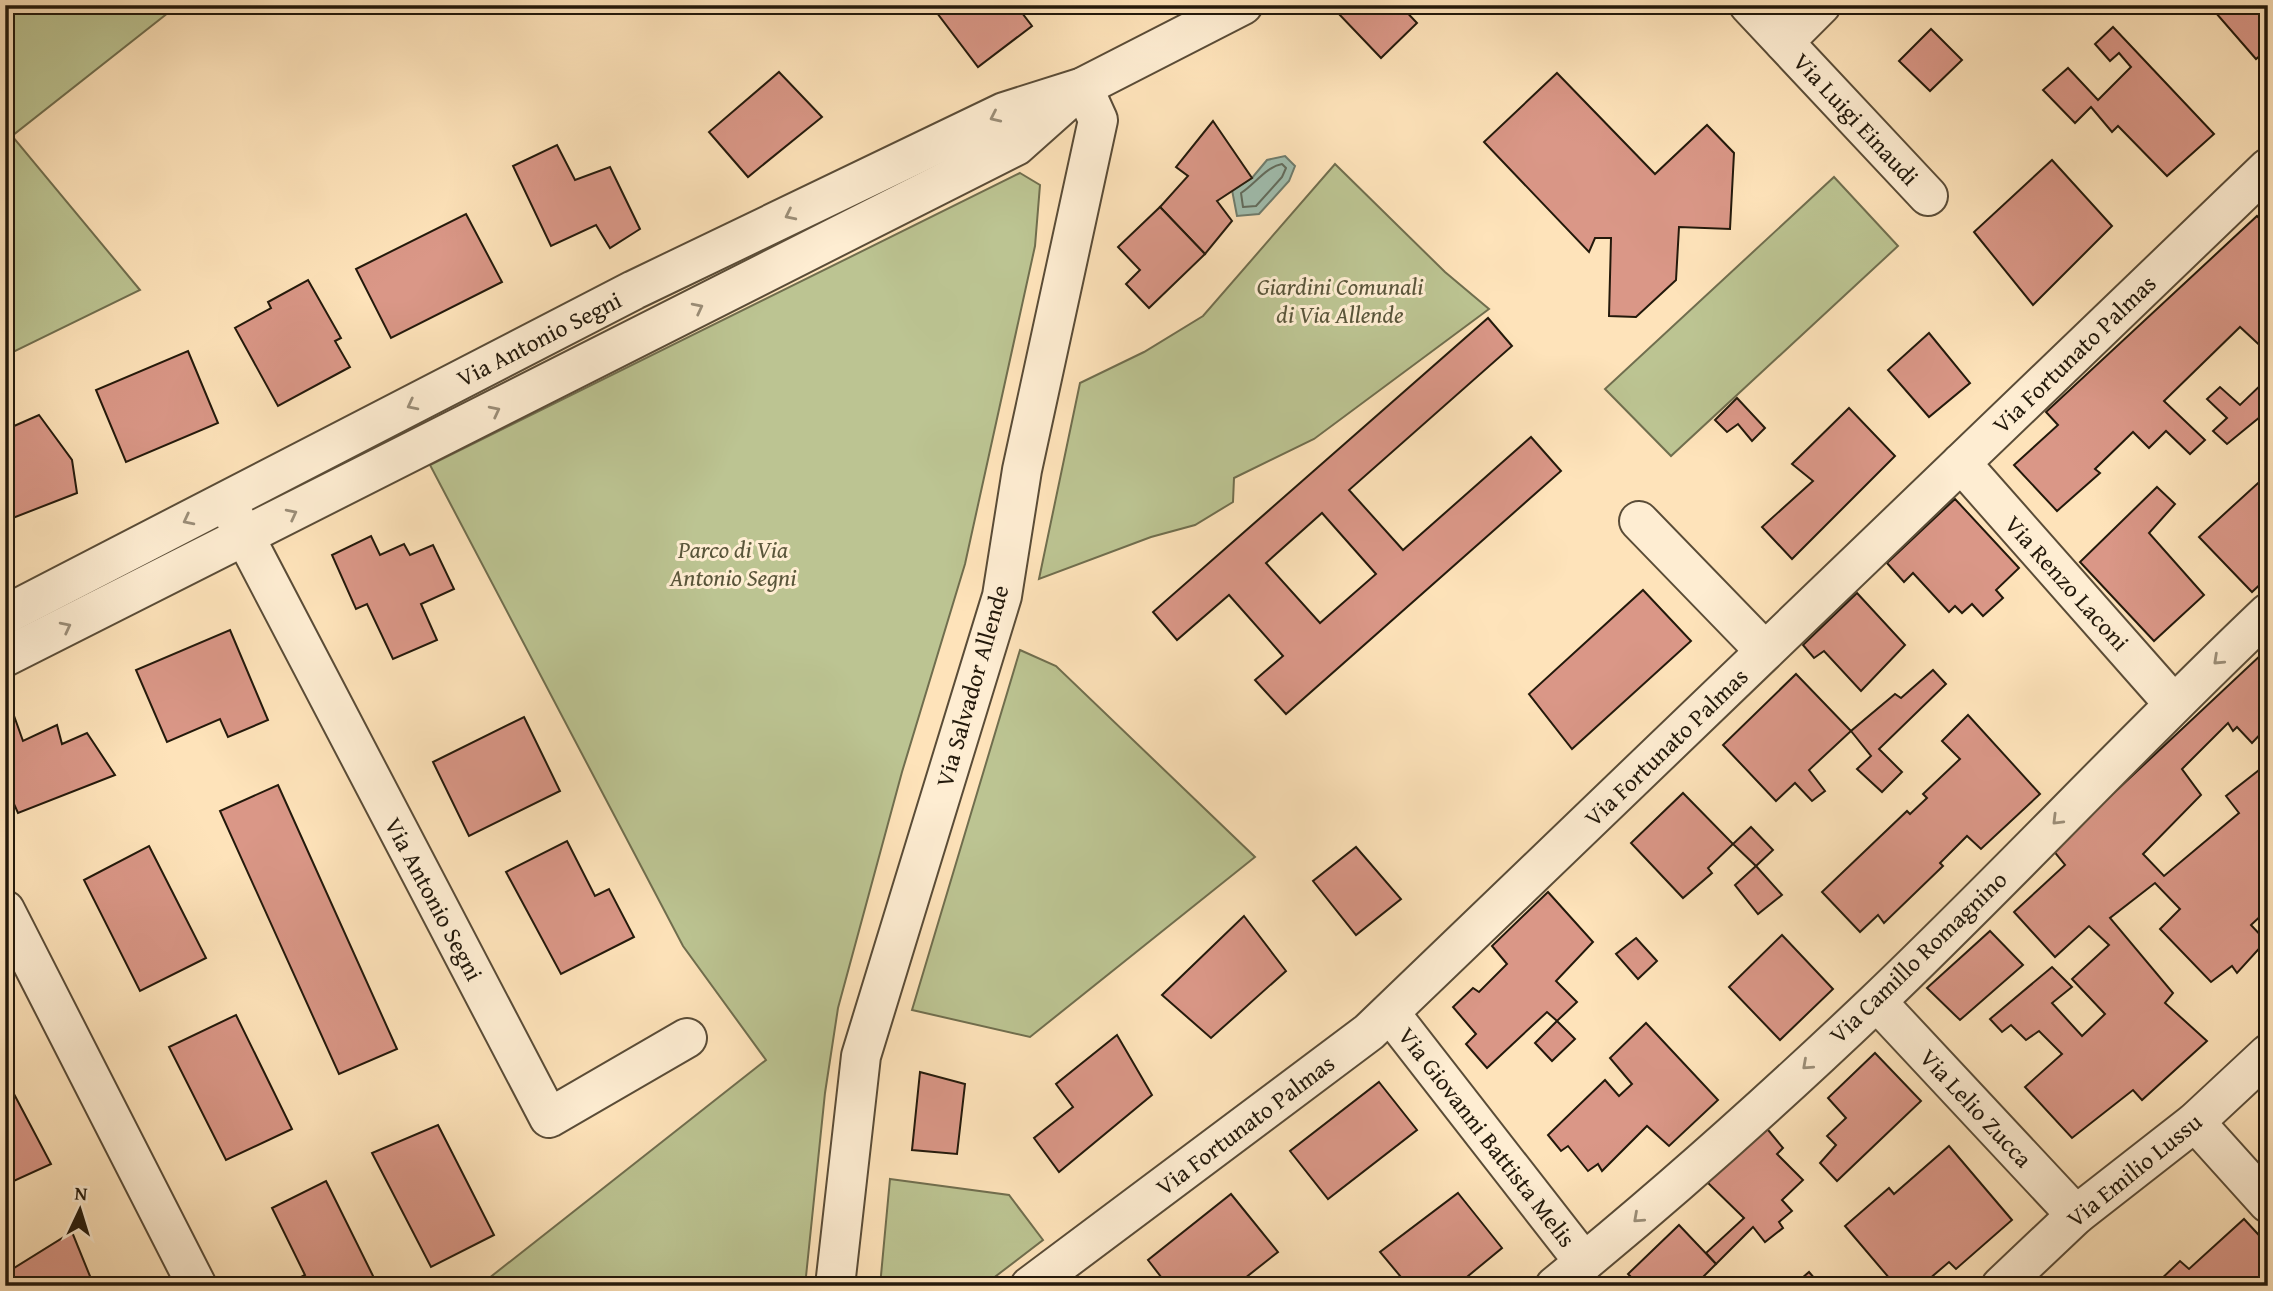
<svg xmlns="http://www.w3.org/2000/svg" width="2273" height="1291" viewBox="0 0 2273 1291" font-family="'Gentium Book Plus',serif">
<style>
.green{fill:#bcc492;stroke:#706e4e;stroke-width:2}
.water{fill:#a0beaf;stroke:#6e7c6d;stroke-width:2}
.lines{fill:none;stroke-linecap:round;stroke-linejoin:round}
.shore{stroke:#626c5d;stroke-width:2}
.building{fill:#da9787;stroke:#23190b;stroke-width:2;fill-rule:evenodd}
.minor-casing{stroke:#5a4c37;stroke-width:42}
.minor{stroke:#feedd2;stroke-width:38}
.oneway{stroke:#9b8e78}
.labels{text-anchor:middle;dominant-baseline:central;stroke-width:6;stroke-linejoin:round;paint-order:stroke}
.street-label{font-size:24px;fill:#23190b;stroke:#feedd2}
.park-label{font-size:24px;font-style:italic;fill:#59553a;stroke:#feedd2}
</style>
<rect width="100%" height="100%" fill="#fee3ba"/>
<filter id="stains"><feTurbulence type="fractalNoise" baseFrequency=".00286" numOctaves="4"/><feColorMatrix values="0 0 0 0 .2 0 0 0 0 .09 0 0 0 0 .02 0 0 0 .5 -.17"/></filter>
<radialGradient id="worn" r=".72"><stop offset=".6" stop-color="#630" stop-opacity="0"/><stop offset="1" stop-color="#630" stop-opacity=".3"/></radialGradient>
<g class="green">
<path d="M5,5H178L12,136L140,290L5,356Z"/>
<path d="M1335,164L1445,272L1489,309L1314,439L1234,478L1233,502L1195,525L1151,537L1039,579L1080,383L1144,352L1203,316Z"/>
<path d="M1020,173L1040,185L1035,246L965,564L902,772L838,1008L825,1093L805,1286H479L766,1060L683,946L430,465Z"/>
<path d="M1834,177L1898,246L1671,456L1605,389Z"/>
<path d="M1020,650L1056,666L1255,857L1030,1037L912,1010Z"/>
<path d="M890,1179L1009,1195L1043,1240L983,1286H880Z"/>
</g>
<path class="water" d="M1285,156L1295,166L1289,181L1259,214L1237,216L1232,190L1252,178L1267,160Z"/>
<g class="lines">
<path class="shore" d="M1282,164L1286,168L1282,177L1256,206L1243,207L1241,193C1255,184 1266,167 1282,164Z"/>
</g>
<g class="building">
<path d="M931,5H1016L1032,26L978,67Z"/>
<path d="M1344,5H1400L1417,23L1381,58L1337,12Z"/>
<path d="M2209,5H2268V49L2256,59Z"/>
<path d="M2113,27L2214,134L2167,176L2118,126L2112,132L2091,107L2075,123L2043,90L2068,68L2098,100L2131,67L2119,53L2110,61L2095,44Z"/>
<path d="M1931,29L1962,60L1930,91L1899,61Z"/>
<path d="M779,72L822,117L748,177L709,132Z"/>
<path d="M1557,73L1655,174L1707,125L1734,153L1730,229L1679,227L1676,280L1636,317L1609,316L1611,238H1595L1589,252L1484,142Z"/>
<path d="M1213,121L1252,178L1217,201L1232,221L1205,254L1160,207L1188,176L1176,167Z"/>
<path d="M557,145L575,180L610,167L640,229L610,248L596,225L551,246L513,166Z"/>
<path d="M2052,160L2112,226L2033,305L1974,232Z"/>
<path d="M1160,207L1205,254L1149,308L1126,284L1140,270L1118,247Z"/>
<path d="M466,214L502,282L391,338L356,269Z"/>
<path d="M2257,216L2268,227V353L2240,327L2164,401L2205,440L2190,454L2166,431L2149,448L2133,432L2095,469L2100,473L2057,511L2014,465L2058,425L2046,412Z"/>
<path d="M308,280L341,338L335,341L350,367L278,406L235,328L271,308L268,302Z"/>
<path d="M1488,318L1512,346L1349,490L1403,550L1531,437L1561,471L1286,714L1255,680L1283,656L1229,595L1177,640L1153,612ZM1322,513L1376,574L1320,623L1266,563Z"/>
<path d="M1929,333L1970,383L1929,417L1888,370Z"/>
<path d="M188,351L218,423L126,462L96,390Z"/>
<path d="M2268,378V416L2263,421L2260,417L2227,444L2213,431L2227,418L2207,399L2220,387L2240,405Z"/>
<path d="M1737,398L1765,428L1752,441L1738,424L1727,432L1715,420Z"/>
<path d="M1849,408L1895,456L1792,559L1762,527L1813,481L1792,464Z"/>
<path d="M39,415L72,460L77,493L5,521V430Z"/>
<path d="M2268,474V577L2252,592L2199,537Z"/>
<path d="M2157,487L2175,504L2149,533L2204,595L2154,641L2080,562Z"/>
<path d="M1955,499L2019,568L1996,590L2003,598L1983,616L1972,604L1962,613L1955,606L1949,612L1913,573L1904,582L1887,563Z"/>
<path d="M371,536L380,555L404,544L410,555L433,545L454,589L421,604L437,640L393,659L367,604L356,609L332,555Z"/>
<path d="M1643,590L1691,641L1572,749L1529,694Z"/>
<path d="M1857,593L1905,645L1861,691L1824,651L1814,658L1803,645Z"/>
<path d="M230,630L268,720L228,737L220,719L167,742L136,670Z"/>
<path d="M2264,652L2268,655V726L2252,743L2237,727L2233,731L2228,723L2182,769L2201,795L2143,854L2164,876L2239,813L2226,796L2268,763V909L2251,925L2266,941L2237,973L2232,966L2211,982L2160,929L2180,909L2155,883L2110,918L2173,993L2165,1003L2207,1041L2142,1100L2133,1090L2072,1138L2025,1087L2062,1054L2039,1031L2026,1040L2011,1025L2002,1032L1990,1019L2052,967L2072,987L2052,1003L2082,1036L2105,1014L2072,979L2109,945L2089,926L2055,957L2014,912L2065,865L2053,850Z"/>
<path d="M1933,670L1946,684L1879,749L1902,772L1882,792L1857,769L1871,756L1851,731L1895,694L1901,698Z"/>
<path d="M1796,674L1851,731L1809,770L1825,791L1812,801L1795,783L1776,801L1723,745Z"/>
<path d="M13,713L23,741L57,725L62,744L87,733L115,775L18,813L5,784V717Z"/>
<path d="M1968,715L2040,794L1981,849L1967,836L1940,863L1943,866L1884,923L1878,915L1860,932L1822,892L1907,811L1910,814L1927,798L1923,794L1960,759L1942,741Z"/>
<path d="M524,717L560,791L469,836L433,762Z"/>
<path d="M278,785L397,1049L339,1074L220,811Z"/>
<path d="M1683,793L1733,844L1708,868L1712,873L1683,898L1631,843Z"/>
<path d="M1751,827L1773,850L1756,866L1733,844Z"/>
<path d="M567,841L595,896L609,889L634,937L561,974L506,872Z"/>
<path d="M149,846L206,958L140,991L84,880Z"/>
<path d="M1356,847L1401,899L1356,935L1313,881Z"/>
<path d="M1756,866L1782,895L1758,914L1735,885Z"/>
<path d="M1548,892L1593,942L1556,981L1577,1002L1557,1021L1547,1012L1487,1068L1466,1044L1476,1034L1453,1007L1473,988L1479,992L1507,964L1492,946Z"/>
<path d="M1244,916L1286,971L1211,1038L1162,995Z"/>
<path d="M1990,931L2023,965L1960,1020L1927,988Z"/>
<path d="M1782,935L1833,989L1780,1040L1729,987Z"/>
<path d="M1636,938L1657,961L1638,979L1616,954Z"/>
<path d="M236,1015L292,1129L226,1160L169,1047Z"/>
<path d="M1557,1021L1575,1039L1552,1061L1535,1043Z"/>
<path d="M1646,1023L1718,1100L1669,1146L1647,1126L1602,1171L1598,1164L1588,1171L1568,1146L1561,1151L1548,1135L1605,1080L1619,1096L1632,1084L1610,1058Z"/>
<path d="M1117,1035L1152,1095L1059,1172L1034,1138L1073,1107L1056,1084Z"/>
<path d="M1875,1053L1921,1101L1837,1181L1820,1163L1836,1145L1827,1136L1846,1118L1828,1098Z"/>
<path d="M920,1072L965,1084L957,1154L912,1150Z"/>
<path d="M5,1077L51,1164L5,1185Z"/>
<path d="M1379,1082L1417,1130L1328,1199L1290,1151Z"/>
<path d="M438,1125L494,1235L431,1267L372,1153Z"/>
<path d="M1764,1125L1783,1148L1777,1154L1803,1180L1782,1200L1792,1211L1779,1222L1783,1228L1765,1242L1753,1227L1716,1264L1706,1253L1744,1218L1706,1181Z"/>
<path d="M1949,1146L2012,1220L1956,1269L1949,1262L1921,1286H1896L1845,1226L1889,1188L1894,1194Z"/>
<path d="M326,1181L378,1286H290L289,1283L305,1275L272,1208Z"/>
<path d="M1458,1193L1502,1248L1456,1286H1402L1406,1283L1380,1252Z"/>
<path d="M1231,1194L1278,1252L1235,1286H1168L1148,1260Z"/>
<path d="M2244,1219L2268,1245V1286H2154L2180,1261L2189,1269Z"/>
<path d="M1679,1225L1716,1264L1694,1286H1640L1628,1274Z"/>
<path d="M72,1232L94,1286H13L6,1273Z"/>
<path d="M1809,1272L1821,1286H1793Z"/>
</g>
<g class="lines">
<g class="minor-casing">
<g id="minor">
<path d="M1749,5L1928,196"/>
<path d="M1784,42L1821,5"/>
<path d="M1961,463L2173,703"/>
<path d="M233,514L549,1118L687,1038"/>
<path d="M1639,521L1765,651"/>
<path d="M5,615L634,290L1004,112L1083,87L1243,5"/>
<path d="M5,657L1016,146L1071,97"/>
<path d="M5,910L197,1286"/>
<path d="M1877,1002L2076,1215"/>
<path d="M1390,1013L1584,1262"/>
<path d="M2195,1122L2268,1203"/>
<path d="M835,1286L861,1056L1002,596L1022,470L1098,120L1083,87"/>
<path d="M1030,1286L1369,1032L2268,168"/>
<path d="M1555,1286C1666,1196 1773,1100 1876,1002C2009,875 2134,740 2268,613"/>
<path d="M2001,1286L2076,1215L2195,1122L2268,1054"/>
</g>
</g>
<use href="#minor" class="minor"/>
</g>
<defs><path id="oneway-chevron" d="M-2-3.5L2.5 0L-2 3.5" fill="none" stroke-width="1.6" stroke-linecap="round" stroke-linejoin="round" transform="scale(1.75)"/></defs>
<g class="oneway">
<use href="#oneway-chevron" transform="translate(995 117) rotate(155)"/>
<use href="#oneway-chevron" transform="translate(790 215) rotate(154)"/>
<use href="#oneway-chevron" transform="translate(698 308) rotate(-27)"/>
<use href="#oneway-chevron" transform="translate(412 405) rotate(153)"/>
<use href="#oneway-chevron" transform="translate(495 411) rotate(-27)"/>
<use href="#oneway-chevron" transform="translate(292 514) rotate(-27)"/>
<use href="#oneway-chevron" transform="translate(188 520) rotate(153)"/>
<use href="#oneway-chevron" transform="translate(66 627) rotate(-27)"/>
<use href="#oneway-chevron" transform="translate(2218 660) rotate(137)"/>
<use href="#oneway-chevron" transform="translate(2057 820) rotate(135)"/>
<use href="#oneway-chevron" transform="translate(1807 1065) rotate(138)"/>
<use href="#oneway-chevron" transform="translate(1638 1218) rotate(138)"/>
</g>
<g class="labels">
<g class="street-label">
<text transform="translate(1856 119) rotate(47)">Via Luigi Einaudi</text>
<text transform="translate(539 339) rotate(-27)">Via Antonio Segni</text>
<text transform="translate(2074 354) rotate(-44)">Via Fortunato Palmas</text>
<text transform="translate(2067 583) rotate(48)">Via Renzo Laconi</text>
<text transform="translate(972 686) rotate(-74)">Via Salvador Allende</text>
<text transform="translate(1666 747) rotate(-44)">Via Fortunato Palmas</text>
<text transform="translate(434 899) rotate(62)">Via Antonio Segni</text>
<text transform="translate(1918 957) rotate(-44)">Via Camillo Romagnino</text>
<text transform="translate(1976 1108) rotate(47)">Via Lelio Zucca</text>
<text transform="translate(1245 1125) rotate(-37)">Via Fortunato Palmas</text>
<text transform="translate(1487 1137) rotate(52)">Via Giovanni Battista Melis</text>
<text transform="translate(2134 1170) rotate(-39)">Via Emilio Lussu</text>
</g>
<g class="park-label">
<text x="1340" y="286">Giardini Comunali<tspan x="1340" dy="28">di Via Allende</tspan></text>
<text x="733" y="549">Parco di Via<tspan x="733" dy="28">Antonio Segni</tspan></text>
</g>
</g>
<rect width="2273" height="1291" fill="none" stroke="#fee3ba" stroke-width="28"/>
<rect x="7" y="7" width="2259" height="1277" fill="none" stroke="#23190b" stroke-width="3.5"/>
<rect x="14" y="14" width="2245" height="1263" fill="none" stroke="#23190b" stroke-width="2"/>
<g transform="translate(80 1210) rotate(4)" stroke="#feedd2" stroke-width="5" paint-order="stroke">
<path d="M0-5L12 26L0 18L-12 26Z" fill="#23190b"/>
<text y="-10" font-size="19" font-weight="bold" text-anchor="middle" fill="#23190b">N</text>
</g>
<rect width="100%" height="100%" filter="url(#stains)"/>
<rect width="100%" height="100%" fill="url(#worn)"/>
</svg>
